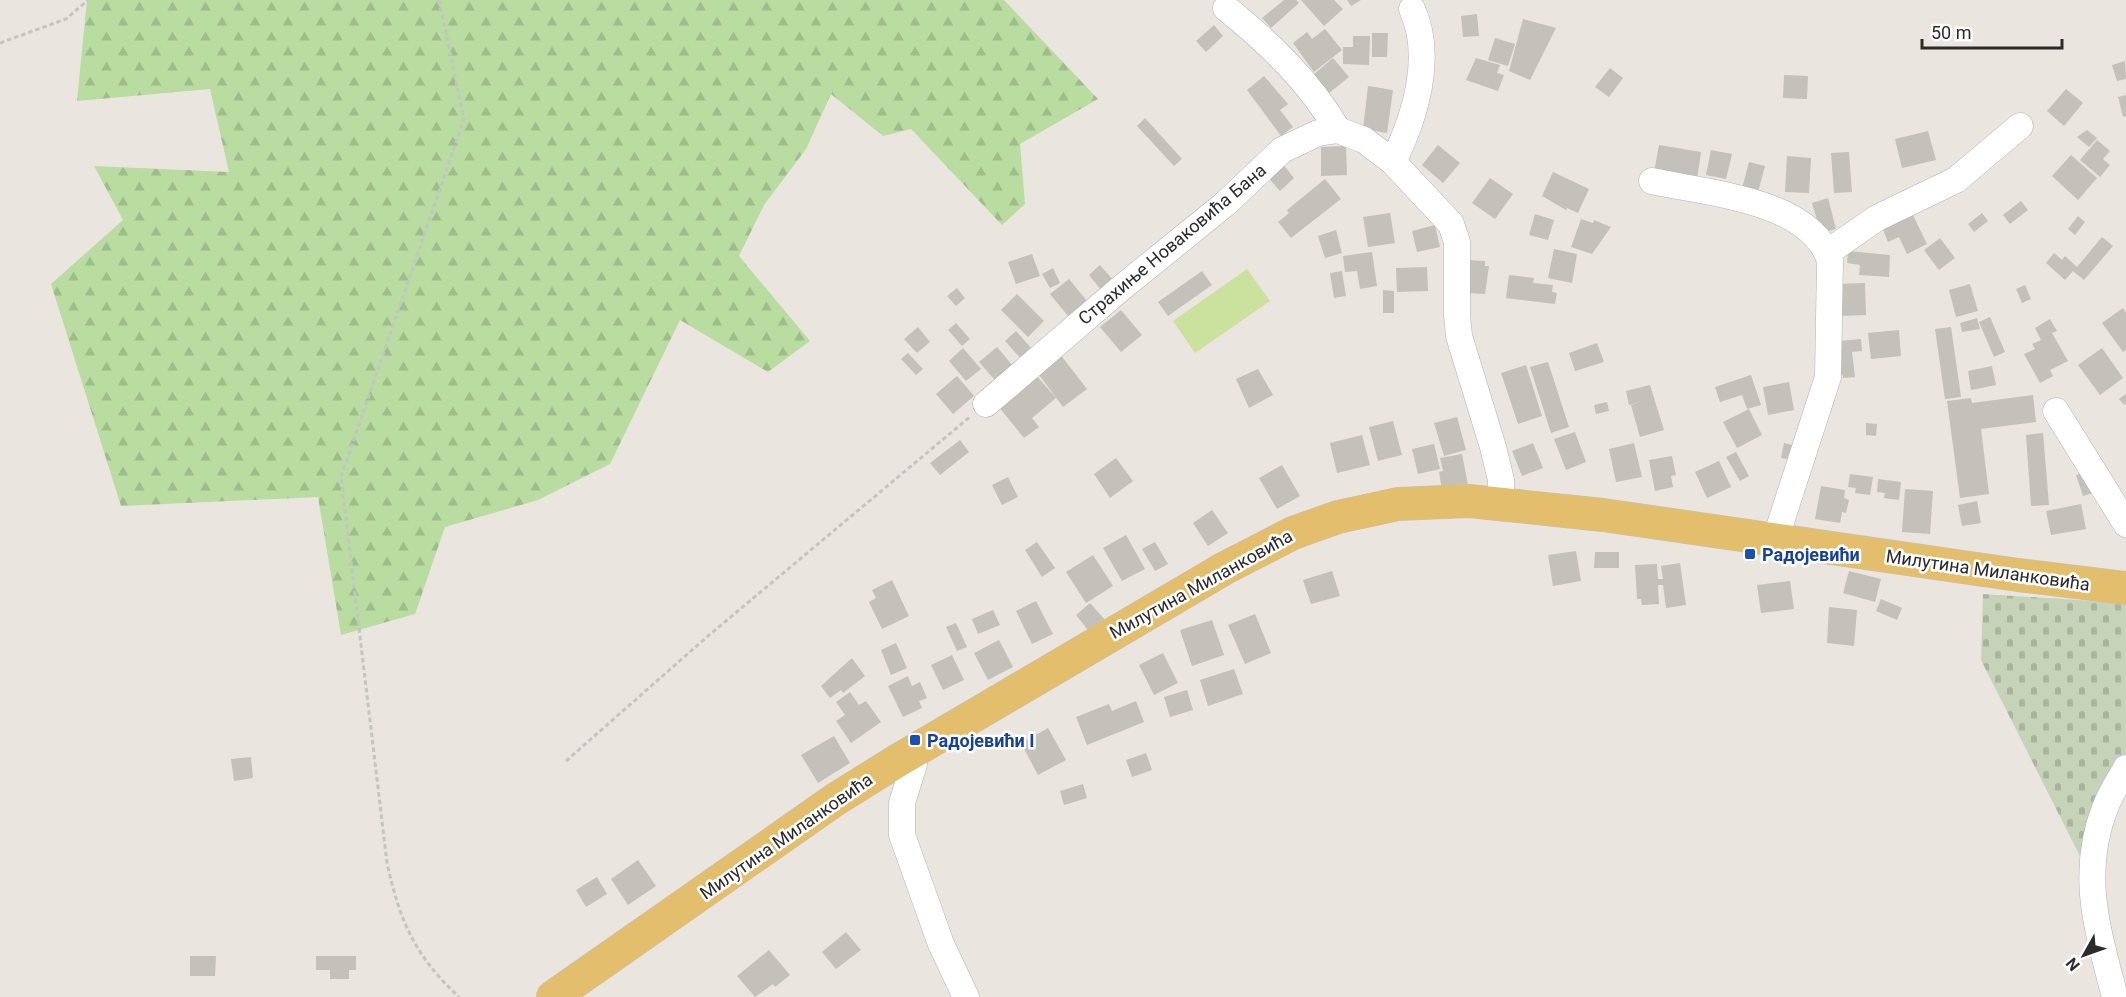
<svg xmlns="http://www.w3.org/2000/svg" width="2126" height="997" viewBox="0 0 2126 997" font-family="Roboto,sans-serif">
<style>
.forest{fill:url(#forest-firs)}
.cemetery{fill:url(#cemetery-stones)}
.pitch{fill:#cae29e}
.building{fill:#c4c0ba}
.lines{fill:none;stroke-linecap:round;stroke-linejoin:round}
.minor-casing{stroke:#afb2ba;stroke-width:27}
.major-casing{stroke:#c4c4c4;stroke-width:34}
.path{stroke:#c4c4c4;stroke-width:3;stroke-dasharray:4.5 3;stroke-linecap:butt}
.minor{stroke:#fff;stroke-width:26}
.major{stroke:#e2be6d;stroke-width:33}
.transit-dot{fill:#1a4fb4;stroke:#fff;stroke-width:2}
.labels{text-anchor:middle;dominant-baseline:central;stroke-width:5;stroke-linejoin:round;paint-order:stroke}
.street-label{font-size:18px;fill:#2b2b2b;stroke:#fff}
.transit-label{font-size:18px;font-weight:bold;fill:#164399;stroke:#fff;text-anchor:start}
</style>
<defs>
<pattern id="forest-firs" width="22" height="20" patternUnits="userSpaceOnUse" patternTransform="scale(1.5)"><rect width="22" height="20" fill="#b9dca1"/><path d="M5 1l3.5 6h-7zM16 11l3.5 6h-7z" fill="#9fbd8b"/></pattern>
<pattern id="cemetery-stones" width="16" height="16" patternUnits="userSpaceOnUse" patternTransform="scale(1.5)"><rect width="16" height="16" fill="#c7d3b8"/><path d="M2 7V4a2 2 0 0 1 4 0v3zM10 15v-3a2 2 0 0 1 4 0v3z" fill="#abb59e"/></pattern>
</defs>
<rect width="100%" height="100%" fill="#ebe5df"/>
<path class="forest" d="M87,0H1004L1098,99L1020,144L1025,204L1002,225L911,129L883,136L831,94L806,149L764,205L739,256L810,341L768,372L680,320L610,464L538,500L445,527L415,614L341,635L318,497L121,506L51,284L123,220L94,166L229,172L210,89L77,101Z"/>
<path class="cemetery" d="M1983,594L2126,603V753L2106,790L2088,872L1981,660Z"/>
<path class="pitch" d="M1247,269L1270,301L1195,353L1173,321Z"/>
<g class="building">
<path d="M1284,0H1296L1299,3L1271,28L1262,18Z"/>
<path d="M1301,0H1334L1343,9L1324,26Z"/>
<path d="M1347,0H1361L1351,6Z"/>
<path d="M1477,14L1479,36L1463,37L1461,16Z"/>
<path d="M1523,19L1556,28L1530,80L1509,71Z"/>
<path d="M1214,25L1223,36L1206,52L1196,41Z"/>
<path d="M1325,29L1342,50L1314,72L1293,43L1307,32L1312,39Z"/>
<path d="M1372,33H1388L1387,57H1372Z"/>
<path d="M1353,36H1370L1369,65L1343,64V47H1353Z"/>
<path d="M1495,38L1515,44L1508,66L1488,60Z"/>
<path d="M1333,58L1349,77L1328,94L1313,75Z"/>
<path d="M1476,58L1500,65L1497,73L1504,75L1498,91L1466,80Z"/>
<path d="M2125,61L2126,79L2117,81L2112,65Z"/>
<path d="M1610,68L1623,78L1609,97L1595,87Z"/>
<path d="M1784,75L1808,76L1807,99L1783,98Z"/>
<path d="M1264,76L1288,104L1280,110L1293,127L1281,136L1247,90Z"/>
<path d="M1368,86L1393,90L1387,133L1363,129Z"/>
<path d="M2066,89L2083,103L2064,126L2047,111Z"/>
<path d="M2126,95V116L2123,117L2118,97Z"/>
<path d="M1145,118L1182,159L1174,166L1137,126Z"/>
<path d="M2087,130L2097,138L2089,147L2077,137Z"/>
<path d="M1928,131L1936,160L1902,168L1895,139Z"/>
<path d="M2097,140L2110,151L2103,159L2110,165L2100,177L2080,160Z"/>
<path d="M1438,145L1460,163L1443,183L1422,165Z"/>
<path d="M1659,145L1701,152L1697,180L1654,172Z"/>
<path d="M1346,146L1347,175L1321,176V147Z"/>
<path d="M1711,150L1732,154L1726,179L1706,175Z"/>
<path d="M1849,152L1852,192L1834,193L1831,153Z"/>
<path d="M2071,155L2097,178L2078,200L2052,176Z"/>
<path d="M1787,156L1811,158L1809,193L1785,192Z"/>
<path d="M1749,162L1765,166L1757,196L1741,192Z"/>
<path d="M1282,163L1294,178L1280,191L1267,176Z"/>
<path d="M1553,172L1589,189L1578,213L1567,208L1566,210L1542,196Z"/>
<path d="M1490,178L1513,194L1495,219L1472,203Z"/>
<path d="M1325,179L1341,199L1291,238L1278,222L1289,213L1287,210Z"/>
<path d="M1828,198L1836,229L1821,233L1812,203Z"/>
<path d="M2021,201L2028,210L2010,224L2003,215Z"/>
<path d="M1390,213L1395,243L1368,247L1363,217Z"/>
<path d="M1912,213L1927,244L1907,254L1899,237L1888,242L1882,227Z"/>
<path d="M1982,213L1988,221L1974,232L1968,224Z"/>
<path d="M1535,214L1554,220L1548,240L1529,235Z"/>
<path d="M2078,216L2085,222L2075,235L2068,229Z"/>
<path d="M1581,219L1593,223L1594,220L1611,227L1592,254L1571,247Z"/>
<path d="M1435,225L1440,247L1417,252L1412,231Z"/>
<path d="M1336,230L1342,253L1325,258L1318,236Z"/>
<path d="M2102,237L2113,246L2084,280L2073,271L2065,280L2046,263L2054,253L2062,260L2065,256L2077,267Z"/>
<path d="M1940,238L1955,258L1939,270L1924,250Z"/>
<path d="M1554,249L1577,254L1572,283L1548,278Z"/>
<path d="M1848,251L1890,255L1889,277L1859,275L1860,265L1847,263Z"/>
<path d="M1372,252L1377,286L1360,289L1357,271L1345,272L1343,256Z"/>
<path d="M1032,254L1040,276L1016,284L1008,262Z"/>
<path d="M1468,260L1485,261V266H1489L1485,294L1467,293Z"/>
<path d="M1100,265L1113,280L1101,290L1089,275Z"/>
<path d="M1427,267L1428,291L1397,292L1396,268Z"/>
<path d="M1053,268L1060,283L1050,288L1042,274Z"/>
<path d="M1202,271L1212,285L1168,316L1158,302Z"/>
<path d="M1342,271L1346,296L1334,298L1330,273Z"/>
<path d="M1509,275L1534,278L1533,283L1553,285L1552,292L1557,293L1555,304L1506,298Z"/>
<path d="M1069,279L1087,301L1068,316L1050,294Z"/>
<path d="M1865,283L1866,315L1840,316L1838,284Z"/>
<path d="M1970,284L1978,311L1956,317L1949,290Z"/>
<path d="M2025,285L2031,299L2022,303L2016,289Z"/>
<path d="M957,288L965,298L956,306L947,296Z"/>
<path d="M1383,290L1394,291V313H1383Z"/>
<path d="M1017,294L1044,321L1028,337L1001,310Z"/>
<path d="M2123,308L2126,313V350L2123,352L2102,323Z"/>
<path d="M1121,310L1142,335L1121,352L1100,327Z"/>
<path d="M1990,317L2005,352L1994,357L1979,322Z"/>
<path d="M1977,318L1980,329L1962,332L1960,323Z"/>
<path d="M2050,319L2057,331L2052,333L2068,361L2050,370L2053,376L2040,383L2024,354L2035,349L2032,344L2041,340L2035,328Z"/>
<path d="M956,323L970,339L962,346L948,330Z"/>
<path d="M918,327L930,342L917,353L904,339Z"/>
<path d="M1951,327L1961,397L1945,399L1935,329Z"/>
<path d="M1899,330L1901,356L1871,359L1868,333Z"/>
<path d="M1016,331L1033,350L1022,360L1005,341Z"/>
<path d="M1861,339L1862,351L1852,352L1855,377L1843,378V375H1838L1837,357H1841L1840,341Z"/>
<path d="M1597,343L1604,362L1575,371L1569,353Z"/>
<path d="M997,347L1018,372L1001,387L979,362Z"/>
<path d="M963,348L981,369L966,381L949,361Z"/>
<path d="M2102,348L2123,378L2100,395L2078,365Z"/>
<path d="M908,353L923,369L916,375L901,359Z"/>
<path d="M1060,354L1087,389L1063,407L1037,372Z"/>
<path d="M1548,362L1569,427L1551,433L1530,367Z"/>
<path d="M1526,365L1542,416L1518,424L1501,373Z"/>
<path d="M1992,366L1996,385L1971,390L1968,371Z"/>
<path d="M1258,369L1273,395L1249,408L1236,379Z"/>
<path d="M1036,375L1056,398L1032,418L1039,427L1024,438L998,406Z"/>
<path d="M1751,375L1761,405L1747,409L1742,395L1720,402L1715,387Z"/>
<path d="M957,376L974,396L953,414L936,394Z"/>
<path d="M1789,382L1794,410L1768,415L1763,387Z"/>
<path d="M1650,385L1664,430L1640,437L1631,405L1642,402L1629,405L1626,391Z"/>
<path d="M2126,394V403L2124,405L2119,399Z"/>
<path d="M2033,395L2036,422L1981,429L1989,494L1960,498L1947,401L1971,398L1972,403Z"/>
<path d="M1607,402L1609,411L1596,414L1594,405Z"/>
<path d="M1749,409L1762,435L1737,448L1723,422Z"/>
<path d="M1457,417L1466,450L1444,456L1434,423Z"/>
<path d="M1393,421L1402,455L1378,461L1369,427Z"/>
<path d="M1866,423L1877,424L1876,436L1866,435Z"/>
<path d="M1575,432L1586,462L1566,470L1554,439Z"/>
<path d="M2043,433L2049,505L2031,506L2026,435Z"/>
<path d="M1362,435L1370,465L1337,473L1330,443Z"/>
<path d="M960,440L969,452L940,475L930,463Z"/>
<path d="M1533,443L1543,468L1522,476L1512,451Z"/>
<path d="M1634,443L1642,477L1616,482L1609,449Z"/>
<path d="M1784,443L1796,446L1794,460L1781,458Z"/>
<path d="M1434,444L1440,469L1418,474L1412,449Z"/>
<path d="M1736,452L1749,476L1740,481L1726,457Z"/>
<path d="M1462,454L1468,485L1442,490L1439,472L1443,471L1440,458Z"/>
<path d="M1672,456L1676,475L1671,476L1673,487L1655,491L1649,460Z"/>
<path d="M1116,458L1133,481L1110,498L1094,474Z"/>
<path d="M1719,461L1731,487L1707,498L1695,472Z"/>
<path d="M1282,465L1300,496L1277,509L1259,478Z"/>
<path d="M2086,472L2093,493L2083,496L2076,475Z"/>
<path d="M1850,474L1873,477L1870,495L1855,493L1856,488L1848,487Z"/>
<path d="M1008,477L1018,497L1002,505L992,485Z"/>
<path d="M1878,479L1901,482L1899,500L1884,498L1885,493L1877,492Z"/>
<path d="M1821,486L1845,490L1844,498L1849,500L1846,513L1842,512L1840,523L1815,519Z"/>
<path d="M1905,489L1933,491L1930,534L1902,532Z"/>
<path d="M1977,501L1981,523L1962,526L1958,505Z"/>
<path d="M2081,504L2086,529L2051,535L2046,511Z"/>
<path d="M1212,510L1228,533L1208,546L1193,523Z"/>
<path d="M1126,535L1145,569L1122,581L1103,548Z"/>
<path d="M1037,542L1055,568L1042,577L1025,550Z"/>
<path d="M1155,542L1168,564L1155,571L1142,549Z"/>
<path d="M1576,551L1581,581L1553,586L1548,555Z"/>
<path d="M1595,552H1619V568H1594Z"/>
<path d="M1093,555L1113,586L1086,603L1066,572Z"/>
<path d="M1680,563L1686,605L1666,608L1663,585H1658L1659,604L1642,605L1641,599H1637L1635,565L1657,564L1658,579H1663L1661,566Z"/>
<path d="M1332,571L1340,596L1311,604L1303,580Z"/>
<path d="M1849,571L1881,579L1875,602L1843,593Z"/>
<path d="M892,580L909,616L882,629L869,602L876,598L872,590Z"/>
<path d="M1790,581L1794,609L1761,613L1757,585Z"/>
<path d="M1881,599L1902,608L1897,620L1876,611Z"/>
<path d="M1036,601L1053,634L1032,644L1016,611Z"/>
<path d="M1090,603L1106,621L1091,634L1076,615Z"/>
<path d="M1829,607L1857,610L1854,646L1827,643Z"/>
<path d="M993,610L1000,625L978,634L972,619Z"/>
<path d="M1255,614L1271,653L1245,664L1228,625Z"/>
<path d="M1212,620L1224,655L1192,666L1180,630Z"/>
<path d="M956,623L967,647L957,651L946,627Z"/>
<path d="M999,640L1013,667L988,680L974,653Z"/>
<path d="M896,643L907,668L891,675L881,650Z"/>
<path d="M1163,653L1178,683L1154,695L1139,665Z"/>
<path d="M952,655L964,680L943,690L931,665Z"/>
<path d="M852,658L865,676L843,693L841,690L830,698L821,686Z"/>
<path d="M1234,669L1243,694L1208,706L1200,680Z"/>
<path d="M908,676L912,686L920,682L927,698L919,701L922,708L903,717L888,686Z"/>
<path d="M1187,690L1193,710L1170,717L1164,697Z"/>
<path d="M850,692L859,705L866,701L881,722L851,743L836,721L845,715L836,702Z"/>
<path d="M1136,701L1144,722L1087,745L1076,717L1109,704L1112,711Z"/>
<path d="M1048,728L1066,760L1038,775L1021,743Z"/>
<path d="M834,736L850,763L818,783L801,755Z"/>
<path d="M1146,753L1152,770L1132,777L1126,760Z"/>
<path d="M251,757L253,778L234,781L231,759Z"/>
<path d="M1083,784L1087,798L1064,805L1060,791Z"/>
<path d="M638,860L656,886L628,905L611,879Z"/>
<path d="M597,877L607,894L586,907L576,890Z"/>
<path d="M846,932L861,950L836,969L822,952Z"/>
<path d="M769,950L790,975L775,987L773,984L755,997L737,976Z"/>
<path d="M190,956H216L215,976H190Z"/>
<path d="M316,956H356V970H349V979H330V970H316Z"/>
</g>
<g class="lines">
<g class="minor-casing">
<g id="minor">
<path d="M1226,8C1270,44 1309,81 1338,130"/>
<path d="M1393,162C1415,117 1434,57 1412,9"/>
<path d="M1652,181C1706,193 1812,200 1830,261L1828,377L1775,540"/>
<path d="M1828,252L1877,218L1956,180L2020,126"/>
<path d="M986,404L1120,289L1225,204L1282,150L1318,133L1338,130L1364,140L1393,162L1451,224L1457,242V315L1459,336L1493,447L1501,480V504"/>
<path d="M2056,411L2126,524"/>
<path d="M914,752V764L902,803V835L941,944L966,997"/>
<path d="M2115,997C2098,931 2079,875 2105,808C2110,794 2119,781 2126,768"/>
</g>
</g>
<g class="major-casing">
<path id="major" d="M553,997L836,799L897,761L1225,568L1293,533L1338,517L1398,504L1469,501L1603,515L2018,575L2126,588"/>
</g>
<g class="path">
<path d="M439,0L464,119L341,477L387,863C400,922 415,956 459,997"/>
<path d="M0,43L66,19L88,0"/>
<path d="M566,761L708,636L971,416"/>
</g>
<use href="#minor" class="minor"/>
<use href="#major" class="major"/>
</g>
<g class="transit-dot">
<rect x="1744" y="548" width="12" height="12" rx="3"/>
<rect x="909" y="734" width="12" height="12" rx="3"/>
</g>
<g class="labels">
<g class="street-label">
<text transform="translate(1172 244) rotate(-40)">Страхиње Новаковића Бана</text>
<text transform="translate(1988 570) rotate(8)">Милутина Миланковића</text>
<text transform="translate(1201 584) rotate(-29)">Милутина Миланковића</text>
<text transform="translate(786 836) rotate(-35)">Милутина Миланковића</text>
</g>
<g class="transit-label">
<text x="1762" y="554">Радојевићи</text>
<text x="927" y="740">Радојевићи I</text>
</g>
</g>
<g transform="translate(2084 955) rotate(230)" stroke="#ffffff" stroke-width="4.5" paint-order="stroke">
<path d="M0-4.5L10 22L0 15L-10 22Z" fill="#2b2b2b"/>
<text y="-9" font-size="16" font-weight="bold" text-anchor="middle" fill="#2b2b2b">N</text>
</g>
<path d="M1922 39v9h140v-9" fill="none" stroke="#2b2b2b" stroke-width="3"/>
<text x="1931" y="39" font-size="18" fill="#2b2b2b" stroke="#ffffff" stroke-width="4.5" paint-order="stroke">50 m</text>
</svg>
